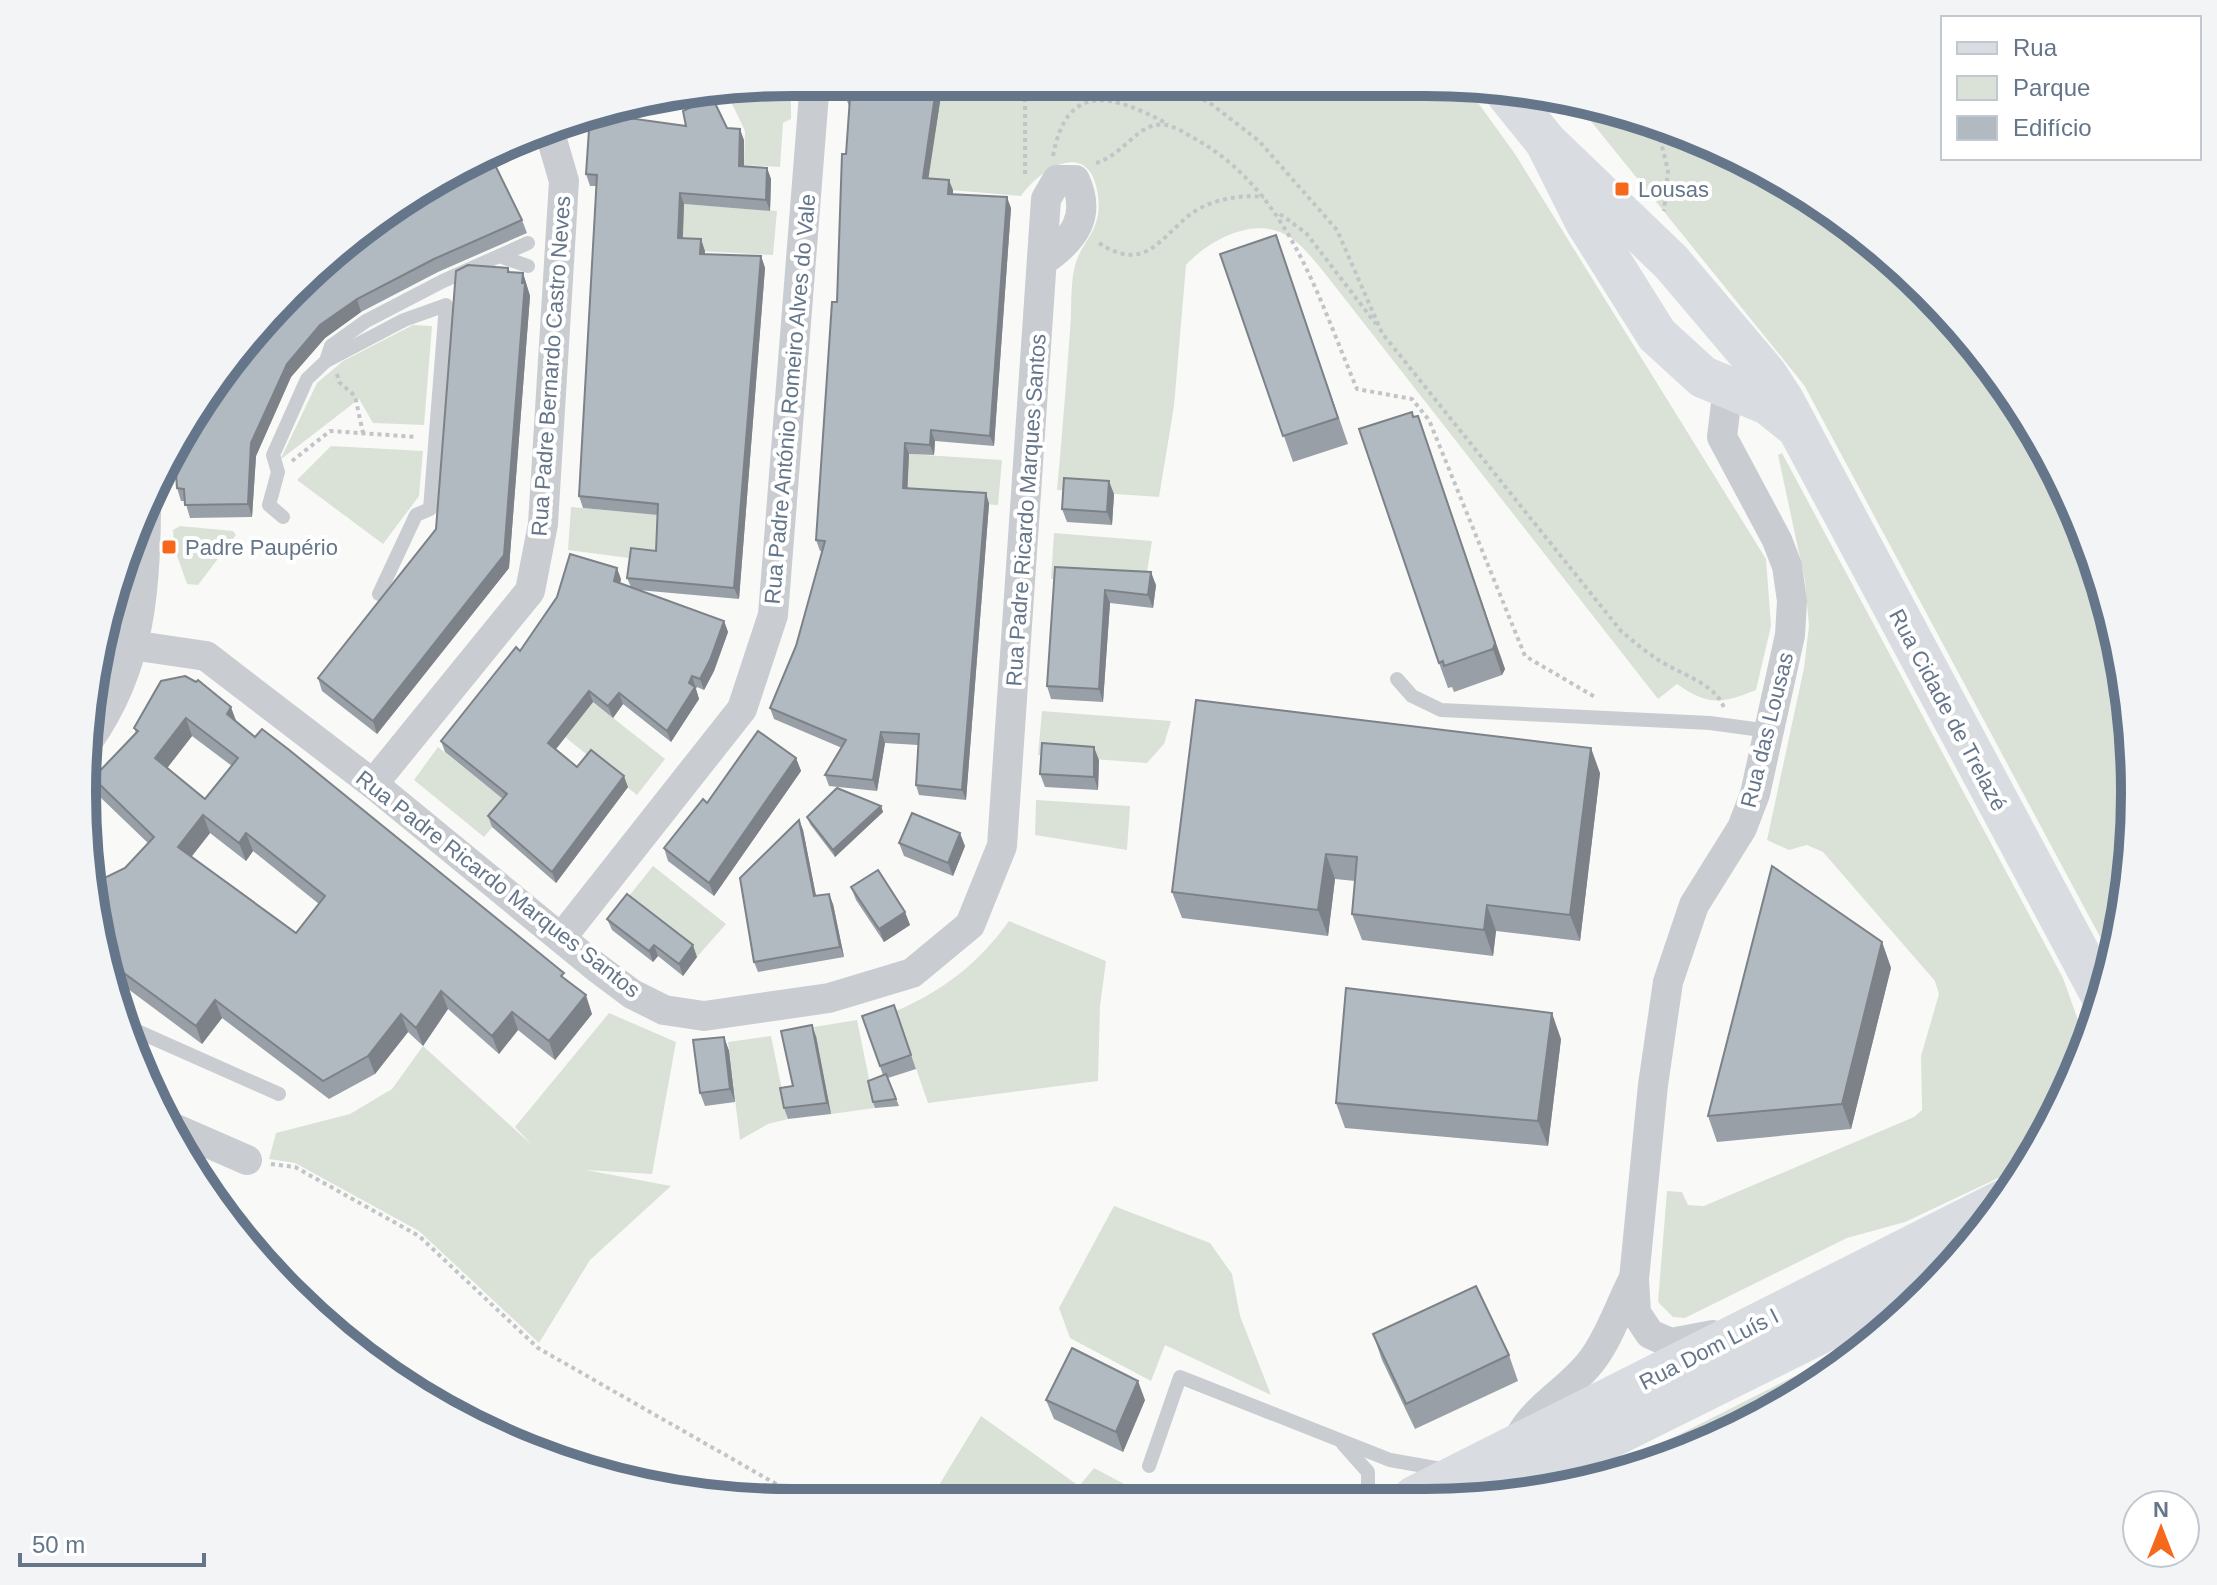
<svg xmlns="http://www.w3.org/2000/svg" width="2217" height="1585" viewBox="0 0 2217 1585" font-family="Arial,sans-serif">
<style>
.green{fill:#dae2d8}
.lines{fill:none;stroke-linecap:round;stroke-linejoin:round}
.path{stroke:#c2c4c7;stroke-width:4;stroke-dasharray:4 4;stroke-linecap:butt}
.lane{stroke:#c9ccd1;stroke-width:14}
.street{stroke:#c9ccd1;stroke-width:30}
.secondary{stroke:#d9dde2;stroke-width:42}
.wall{fill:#989fa6;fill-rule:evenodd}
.shaded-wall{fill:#7c8287}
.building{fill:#b1b9c1;stroke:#7c8287;stroke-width:2;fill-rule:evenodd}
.poi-dot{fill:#f6681b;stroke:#fff;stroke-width:3}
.labels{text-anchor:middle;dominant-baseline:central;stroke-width:8;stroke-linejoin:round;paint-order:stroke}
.poi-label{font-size:22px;fill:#65768b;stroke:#fff;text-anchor:start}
.street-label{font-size:22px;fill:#65768b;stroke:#fff}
.rim{fill:none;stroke:#65768b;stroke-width:10}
</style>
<rect width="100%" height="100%" fill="#f9faf7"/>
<g class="green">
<path d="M791,82V119L783,123L780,167L744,165L745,131L726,91Z"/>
<path d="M942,82H1425L1466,86L1515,154L1766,559L1771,626L1756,690C1721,704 1708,706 1677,684L1658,699L1323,271C1311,257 1299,240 1282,233C1250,218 1207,242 1186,265L1174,406L1159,497L1057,490C1062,437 1066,384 1070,331C1072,311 1070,289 1074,270C1079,242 1103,232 1098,196C1091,138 1042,166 1021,196L927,188Z"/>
<path d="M1573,99L1780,177L1958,324L2040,437L2097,564L2129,699L2134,839L2113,961L1804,385Z"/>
<path d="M684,204L777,211L773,255L682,250Z"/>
<path d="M413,325L432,326L424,425L373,423L359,399L280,460L317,383L343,361Z"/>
<path d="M331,446L423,451L419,496L383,544L297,480Z"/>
<path d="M1782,453L2063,978L2078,1020L2077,1055L2054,1089L2032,1151L2011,1172L1905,1222L1847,1238L1685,1318L1673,1317L1658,1302L1667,1191L1682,1192L1688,1205L1704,1206L1914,1117L1922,1110L1921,1056L1939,994L1935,981L1823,852L1807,845L1789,850L1767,840L1804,668L1809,626L1805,581L1778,455Z"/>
<path d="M909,454L1002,460L998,505L906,499Z"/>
<path d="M571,507L662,515L659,562L568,550Z"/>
<path d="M180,526L233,531L236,535L198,585L187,584L174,547L173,530Z"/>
<path d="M1054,533L1152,541L1145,584L1051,579Z"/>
<path d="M593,702L665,759L637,795L565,737Z"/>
<path d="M1042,711L1171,721L1164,744L1147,763L1038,755Z"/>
<path d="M438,747L511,805L484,837L414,780Z"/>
<path d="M1036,800L1130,806L1127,850L1035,835Z"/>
<path d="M653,866L726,924L697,957L625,901Z"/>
<path d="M1009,921L1106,961L1100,1006L1098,1081L928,1103L896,1011C943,991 980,962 1009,921Z"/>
<path d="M609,1013L676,1042L652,1174L586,1170L671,1186L590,1260L539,1343L419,1231L295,1163L269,1159L276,1133L350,1114L392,1089L423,1046L532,1145L515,1127Z"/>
<path d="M857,1020L875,1108L831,1114L814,1027Z"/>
<path d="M771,1036L788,1119L768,1124L740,1140L728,1042Z"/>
<path d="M1114,1206L1210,1243L1232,1274L1240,1316L1271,1395L1165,1345L1151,1381L1070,1338L1059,1308Z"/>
<path d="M1890,1328L1738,1430L1615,1467Z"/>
<path d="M981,1416L1079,1486L1094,1468L1130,1487L1139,1499L956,1500L939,1485Z"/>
</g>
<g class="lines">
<g class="path">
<path d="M1025,82V178"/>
<path d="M1167,82L1210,103L1259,141L1337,230L1382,333L1621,631C1633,641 1645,651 1657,659C1677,673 1716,683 1724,708"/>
<path d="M1658,131L1668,170L1664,211"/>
<path d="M1053,156C1067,80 1113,95 1168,124"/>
<path d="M1096,163C1120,156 1133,132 1152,126C1167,121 1180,130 1192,137C1288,189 1317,295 1357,389L1412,399L1429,420L1525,656L1595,697"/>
<path d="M1280,214L1306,233L1376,324"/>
<path d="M1099,243C1142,271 1156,244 1187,217C1207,200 1239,194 1264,197"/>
<path d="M337,374L339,382L355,396L363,433"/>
<path d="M292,461L330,431L417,437"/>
<path d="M271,1164L295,1167L419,1236L538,1348L806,1501"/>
</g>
<g class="lane">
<path d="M499,256L528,266"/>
<path d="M326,361L404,320L446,305L430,509L416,515L379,594"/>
<path d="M283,517L269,505L278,472L273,455L307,379L326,361L331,346L366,321L443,281L528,243"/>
<path d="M1397,679L1412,696L1441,710L1710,723L1769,731"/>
<path d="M128,1027L279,1094"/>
<path d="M1343,1444L1368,1472V1498"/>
<path d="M1149,1466L1180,1377L1390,1460L1441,1469"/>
</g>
<g class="street">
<path d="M104,641L206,656L373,784L596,967L632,994L664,1010L704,1016L829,998L912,973L970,925L1002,846L1046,199L1057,180H1075C1092,217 1073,240 1043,261"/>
<path d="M89,740C140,667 146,590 146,504"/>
<path d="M373,784L530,591L543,524L564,181L550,133"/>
<path d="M562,937L742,709L773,615L814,94L811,82"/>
<path d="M169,1126L247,1160"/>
<path d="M1713,1335L1671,1343L1650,1334L1636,1313L1634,1279L1653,1085L1668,982L1694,905L1742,828L1755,794L1790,635L1792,601L1787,566L1777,540L1722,437L1728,387"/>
<path d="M1520,1436C1537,1405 1572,1388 1593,1359C1610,1336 1620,1305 1633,1280"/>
</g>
<g class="secondary">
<path d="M1504,90L1546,142L1586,222L1657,335L1703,377L1768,404L1793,424"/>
<path d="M1546,142L1671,262L1766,374L1783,400L2103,998"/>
<path d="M1414,1497L2004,1200"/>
<path d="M1490,1497L1945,1271"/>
</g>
</g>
<g class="wall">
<path d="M847,82H943L928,178L953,190V194L1011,208L994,446L935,441L934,455L909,454L907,489L986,493L989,504L966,800L919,795L916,785L918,745L885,743L877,791L829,786L825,775L842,748L774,719L770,708L796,646L822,551H820L816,540L837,302L849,106L846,98Z"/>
<path d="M633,113V119L686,126L727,128L744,140V166L767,168L771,179L770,211L684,204L683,238L701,239L705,254L761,256L765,268L739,599L638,590L724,621L728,632L714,671L704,690L697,687L696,689L699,699L671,742L623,704L613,718L593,702L556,749L577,767L628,787L556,883L492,827L488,816L503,799L445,752L441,741L520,651L621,579L620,583L631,587L627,578L656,551L658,515L583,508L579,496L596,186H590L586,174Z"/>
<path d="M522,220L527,233L438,272L361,312L325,338L291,377L256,456L252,517L190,518L185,501H181L177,488L258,324Z"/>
<path d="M1220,254L1285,261L1348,444L1293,462Z"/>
<path d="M508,268L510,272L523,273L530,296L509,568L377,734L322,691L318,678L436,529Z"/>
<path d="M1413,417L1505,669L1502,675L1454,692L1452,687L1448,688L1439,663Z"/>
<path d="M1114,494L1112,525L1067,522L1062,509Z"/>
<path d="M1055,567L1156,585L1153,608L1110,603L1103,702L1051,699L1047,686Z"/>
<path d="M161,681L237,722L567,981L592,1014L555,1060L518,1030L499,1054L448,1009L423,1046L408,1032L375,1074L329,1099L222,1018L202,1044L120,983L113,965L117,959L108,940L100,943L96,931L94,883L125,868L149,844L99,796L93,778L136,733L134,728ZM192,736L232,766L205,799L167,768ZM210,833L246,861L253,851L319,904L296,933L191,857Z"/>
<path d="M796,758L801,771L714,896L668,861L664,848L707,803Z"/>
<path d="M1099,760L1098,790L1045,787L1040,774Z"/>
<path d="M1600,773L1580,941L1496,931L1493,956L1362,940L1352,914L1355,881L1335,879L1328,936L1182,918L1172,892Z"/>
<path d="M881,806L883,812L835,857L810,824L807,817Z"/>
<path d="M799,820L803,830L816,896L833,904L844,957L758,972L754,962Z"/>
<path d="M899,843L965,846L953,876L904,856Z"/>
<path d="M851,887L905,912L910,925L884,942L856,900Z"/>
<path d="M607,919L697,957L683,976L658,956L653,962L612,930Z"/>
<path d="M1882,942L1891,968L1851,1129L1717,1142L1708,1116Z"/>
<path d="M894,1005L916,1069L888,1078L899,1106L875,1108L873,1102L883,1075L862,1016Z"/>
<path d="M816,1036L831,1114L788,1119L784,1108Z"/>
<path d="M724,1037L729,1051L735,1102L705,1106L700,1093Z"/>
<path d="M1561,1039L1548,1146L1345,1128L1336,1103Z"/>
<path d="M1373,1334L1509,1355L1518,1381L1415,1429L1382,1360Z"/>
<path d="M1046,1400H1145L1123,1452L1054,1419Z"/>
</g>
<g class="shaded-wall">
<path d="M937,82H943L927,188L923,178Z"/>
<path d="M629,104L633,113L632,129L628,118Z"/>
<path d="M740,129L744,140V178L739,166Z"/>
<path d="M767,168L771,179L770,211L766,200Z"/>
<path d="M949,180L953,190L952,204L948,194Z"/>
<path d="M680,193L684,204L682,250L678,238Z"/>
<path d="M1007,197L1011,208L994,446L990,436Z"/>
<path d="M701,239L705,251L704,265L700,254Z"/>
<path d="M761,256L765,268L739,599L734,588Z"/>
<path d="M523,273L530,296L509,568L377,734L373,721L522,283Z"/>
<path d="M357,299L361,312L325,338L291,377L256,456L252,517L248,504L251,443L287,364L320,325Z"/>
<path d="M931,430L935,441L934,455L930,445Z"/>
<path d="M1427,442L1505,669L1502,675L1493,649Z"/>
<path d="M905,443L909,454L907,499L903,488Z"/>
<path d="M1109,481L1114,494L1112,525L1107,512Z"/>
<path d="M986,493L989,504L966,800L962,790Z"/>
<path d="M617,568L621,579L618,592L614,581Z"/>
<path d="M1151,572L1156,585L1153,608L1148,595Z"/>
<path d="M1105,590L1110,603L1103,702L1099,689Z"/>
<path d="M724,621L728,632L714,671L704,690L700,679Z"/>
<path d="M692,676L699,699L671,742L667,731Z"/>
<path d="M589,691L593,702L552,754L548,743Z"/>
<path d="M619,693L623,704L613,718L608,706Z"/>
<path d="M231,707L238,726L227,714Z"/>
<path d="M186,718L192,736L161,776L155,758Z"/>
<path d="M881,732L885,743L877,791L873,780Z"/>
<path d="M1094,747L1099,760L1098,790L1094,777Z"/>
<path d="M1591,748L1600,773L1580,941L1570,915Z"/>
<path d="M796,758L801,771L714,896L709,883Z"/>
<path d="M624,776L628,787L556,883L552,872Z"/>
<path d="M881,806L883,812L835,857L833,850Z"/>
<path d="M203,815L210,833L185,865L178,847Z"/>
<path d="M799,820L803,830L818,906L814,896Z"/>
<path d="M246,833L253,851L246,861L239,843Z"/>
<path d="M960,833L965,846L953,876L948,863Z"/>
<path d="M1326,854L1335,879L1328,936L1318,910Z"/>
<path d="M829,894L833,904L844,957L840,947Z"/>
<path d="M1487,905L1496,931L1493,956L1484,930Z"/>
<path d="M905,912L910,925L884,942L879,929Z"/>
<path d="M1882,942L1891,968L1851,1129L1842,1104Z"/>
<path d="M654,945L658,956L653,962L649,951Z"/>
<path d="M693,945L697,957L683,976L679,964Z"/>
<path d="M441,991L448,1009L423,1046L416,1028Z"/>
<path d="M586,995L592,1014L555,1060L549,1041Z"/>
<path d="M215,1000L222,1018L202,1044L196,1026Z"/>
<path d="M512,1012L518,1030L499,1054L492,1036Z"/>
<path d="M1552,1013L1561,1039L1548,1146L1538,1121Z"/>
<path d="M401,1014L408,1032L375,1074L368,1056Z"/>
<path d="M812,1025L816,1036L831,1114L827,1103Z"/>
<path d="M724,1037L729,1051L735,1102L730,1089Z"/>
<path d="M1138,1381L1145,1400L1123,1452L1116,1432Z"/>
</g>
<g class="building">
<path d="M847,82H937L923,178L949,180L948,194L1007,197L990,436L931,430L930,445L905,443L903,488L986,493L962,790L916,785L919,734L881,732L873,780L825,775L846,740L770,708L796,646L825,541L816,540L832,302H837L842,154H846L850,98H846Z"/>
<path d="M712,97L727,128L740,129L739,166L767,168L766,200L680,193L678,238L701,239L700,254L761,256L734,588L627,578L631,548L656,551L658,504L579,496L597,175L586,174L590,115L593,113H606V107L608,106L629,104L628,118L686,126L683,111Z"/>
<path d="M492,159L522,220L434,259L357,299L320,325L287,364L251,443L248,504L185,505L184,489L177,488L175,457L258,324L390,209L456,175Z"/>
<path d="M1276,235L1338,418L1283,436L1220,254Z"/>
<path d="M468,265L508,268V272L523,273L522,283H525L504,555L373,721L318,678L436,529L456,271Z"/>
<path d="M1412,412L1413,417L1418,416L1495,643L1493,649L1444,666L1443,661L1439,663L1359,429Z"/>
<path d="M1064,478L1109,481L1107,512L1062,509Z"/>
<path d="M570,554L617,568L614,581L724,621L710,660L700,679L692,676L689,683L695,687L667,731L619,693L608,706L589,691L548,743L577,767L591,750L624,776L552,872L488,816L507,794L441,741L516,647L520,651L557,597Z"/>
<path d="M1055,567L1151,572L1148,595L1105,590L1099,689L1047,686Z"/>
<path d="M185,676L196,682L198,680L231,707L227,714L255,737L262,729L288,749L564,973L561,976L586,995L549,1041L512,1012L492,1036L441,991L416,1028L401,1014L368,1056L323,1081L215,1000L196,1026L113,965L118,958L102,922L95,924L94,883L125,868L154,837L93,778L138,731L134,728L161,681ZM186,718L238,758L205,799L155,758ZM203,815L239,843L246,833L325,896L296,933L178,847Z"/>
<path d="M1196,700L1591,748L1570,915L1487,905L1484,930L1352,914L1357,857L1326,854L1318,910L1172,892Z"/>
<path d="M758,731L796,758L709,883L664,848L703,799L707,803Z"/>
<path d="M1042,743L1094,747V777L1040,774Z"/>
<path d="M837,788L881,806L833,850L807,817Z"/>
<path d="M912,813L960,833L948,863L899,843Z"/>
<path d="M799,820L814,896L829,894L840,947L754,962L740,878Z"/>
<path d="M1772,866L1882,942L1842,1104L1708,1116Z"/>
<path d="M878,870L905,912L879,929L851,887Z"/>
<path d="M627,894L693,945L679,964L654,945L649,951L607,919Z"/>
<path d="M1346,988L1552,1013L1538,1121L1336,1103Z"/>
<path d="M894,1005L911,1055L880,1066L862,1016Z"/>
<path d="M812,1025L827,1103L784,1108L780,1088L793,1086L781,1031Z"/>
<path d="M724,1037L730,1089L700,1093L693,1040Z"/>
<path d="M886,1074L896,1099L873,1102L868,1081Z"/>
<path d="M1476,1286L1509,1355L1406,1404L1373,1334Z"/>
<path d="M1072,1348L1138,1381L1116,1432L1046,1400Z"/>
</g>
<g class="poi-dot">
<rect x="1614" y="181" width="16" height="16" rx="4"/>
<rect x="161" y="539" width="16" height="16" rx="4"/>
</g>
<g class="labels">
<g class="poi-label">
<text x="1638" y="189">Lousas</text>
<text x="185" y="547">Padre Paupério</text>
</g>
<g class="street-label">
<text transform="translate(551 366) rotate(-86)">Rua Padre Bernardo Castro Neves</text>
<text transform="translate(790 399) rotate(-85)">Rua Padre António Romeiro Alves do Vale</text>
<text transform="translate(1026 510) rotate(-86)">Rua Padre Ricardo Marques Santos</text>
<text transform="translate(1948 710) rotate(62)">Rua Cidade de Trelazé</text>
<text transform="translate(1767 730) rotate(-76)">Rua das Lousas</text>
<text transform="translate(498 884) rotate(38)">Rua Padre Ricardo Marques Santos</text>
<text transform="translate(1709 1349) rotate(-27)">Rua Dom Luís I</text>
</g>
</g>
<path d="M0 0H2217V1585H0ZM792 96H1425A696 696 0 0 1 2121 792V793A696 696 0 0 1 1425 1489H792A696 696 0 0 1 96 793V792A696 696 0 0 1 792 96Z" fill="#f3f4f6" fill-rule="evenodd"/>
<path class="rim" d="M792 96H1425A696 696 0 0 1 2121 792V793A696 696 0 0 1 1425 1489H792A696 696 0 0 1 96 793V792A696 696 0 0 1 792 96Z"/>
<rect x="1941" y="16" width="260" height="144" fill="#ffffff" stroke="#c1c8d1" stroke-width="2"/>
<rect x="1957" y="42" width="40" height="12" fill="#d9dde2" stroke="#c1c8d1" stroke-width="2"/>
<text x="2013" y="56" font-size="24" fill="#65768b">Rua</text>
<rect x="1957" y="76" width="40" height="24" fill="#dae2d8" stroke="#c1c8d1" stroke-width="2"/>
<text x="2013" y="96" font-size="24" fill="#65768b">Parque</text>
<rect x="1957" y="116" width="40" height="24" fill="#b1b9c1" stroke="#c1c8d1" stroke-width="2"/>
<text x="2013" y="136" font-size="24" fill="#65768b">Edifício</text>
<g transform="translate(2161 1529)"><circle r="38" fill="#ffffff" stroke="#c1c8d1" stroke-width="2"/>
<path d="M0-6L14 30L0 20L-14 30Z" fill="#f6681b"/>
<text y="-12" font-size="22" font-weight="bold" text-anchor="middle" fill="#65768b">N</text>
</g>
<path d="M20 1553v12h184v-12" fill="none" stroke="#65768b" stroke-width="4"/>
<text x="32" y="1553" font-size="24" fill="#65768b" stroke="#ffffff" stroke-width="6" paint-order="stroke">50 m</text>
</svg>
